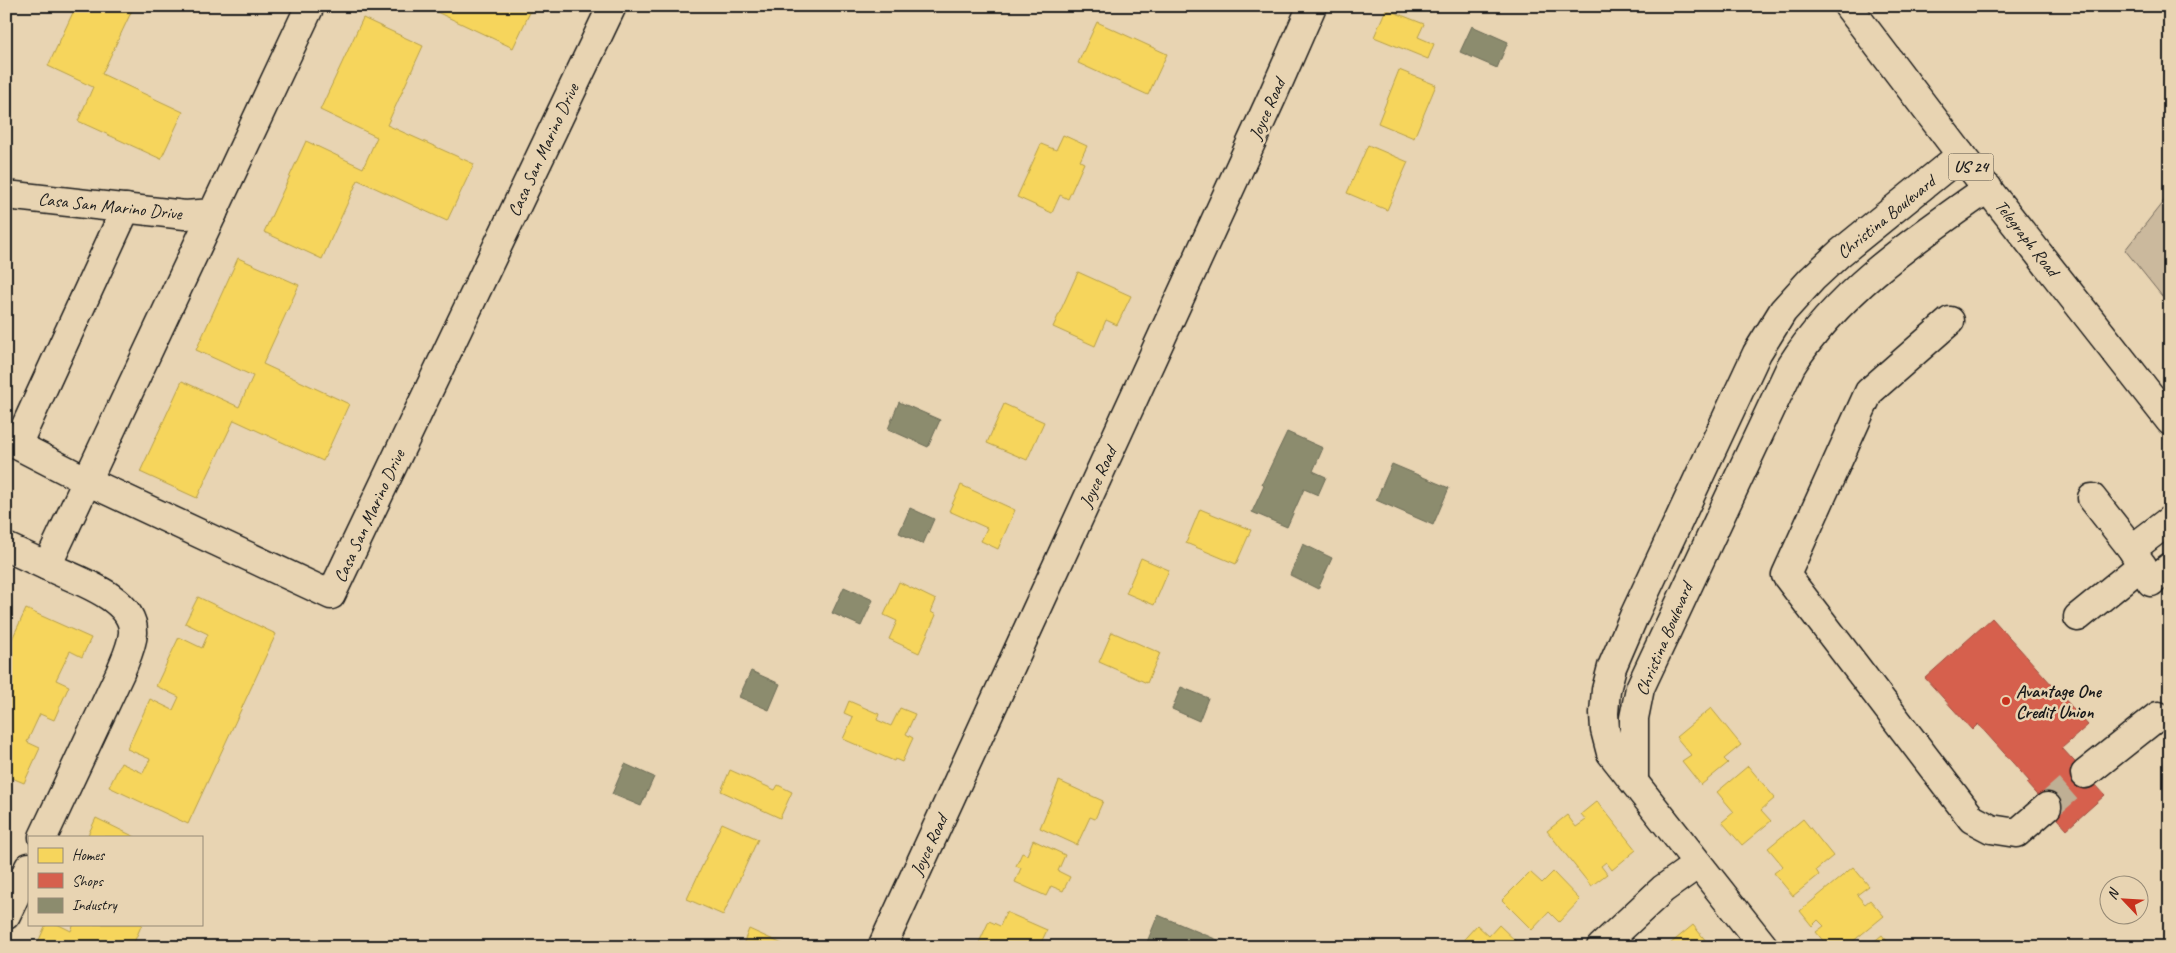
<svg xmlns="http://www.w3.org/2000/svg" width="2176" height="953" viewBox="0 0 2176 953" font-family="Caveat,sans-serif">
<style>
.green{fill:#cbb99d;stroke:#746a5c}
.homes{fill:#f6d55c;stroke:#b59e49}
.shops{fill:#d6604d;stroke:#9e4c3e}
.industry{fill:#8c8c6e;stroke:#6a6a55}
.lines{fill:none;stroke-linecap:round;stroke-linejoin:round}
.minor-tunnel{stroke:#bfaf94;stroke-width:28;stroke-dasharray:28 14;stroke-linecap:butt}
.minor-casing{stroke:#1c1c1c;stroke-width:31}
.major-casing{stroke:#1c1c1c;stroke-width:31}
.minor{stroke:#e8d4b2;stroke-width:28}
.major{stroke:#e8d4b2;stroke-width:28}
.poi-dot{fill:#c8321e;stroke:#e8d4b2;stroke-width:2}
.labels{text-anchor:middle;dominant-baseline:central;stroke-width:5;stroke-linejoin:round;paint-order:stroke}
.shield{fill:#e8d4b2;stroke:#595349;stroke-width:1}
.shield-label{font-size:16px;font-weight:bold;fill:#1c1c1c}
.street-label{font-size:18px;fill:#1c1c1c;stroke:#e8d4b2}
.poi-label{font-size:18px;font-weight:bold;fill:#1c1c1c;stroke:#e8d4b2;text-anchor:start}
</style>
<rect width="100%" height="100%" fill="#e8d4b2"/>
<filter id="ink" filterUnits="userSpaceOnUse"><feTurbulence type="fractalNoise" baseFrequency=".02" numOctaves="2"/><feDisplacementMap in="SourceGraphic" scale="10" xChannelSelector="R" yChannelSelector="G"/><feConvolveMatrix kernelMatrix="1 2 1 2 8 2 1 2 1" color-interpolation-filters="sRGB"/></filter>
<g filter="url(#ink)">
<path class="green" d="M2170,193V306L2125,250Z"/>
<g class="homes">
<path d="M76,6H134L102,74L183,112L161,159L78,121L93,87L48,66Z"/>
<path d="M424,6H533L513,48Z"/>
<path d="M1386,9L1424,24L1418,37L1434,44L1428,59L1374,37Z"/>
<path d="M363,18L423,46L387,125L474,164L447,221L358,180L322,259L264,232L306,141L363,168L377,137L320,110Z"/>
<path d="M1097,22L1167,54L1148,95L1078,63Z"/>
<path d="M1399,70L1436,85L1414,138L1378,123Z"/>
<path d="M1063,135L1087,146L1080,161L1084,163L1068,199L1060,195L1052,213L1017,197L1041,144L1056,150Z"/>
<path d="M1368,145L1408,162L1387,210L1347,193Z"/>
<path d="M238,258L299,285L263,364L349,404L323,461L234,420L197,498L140,472L182,381L239,407L253,376L196,350Z"/>
<path d="M1078,272L1131,296L1117,325L1106,320L1095,346L1053,327Z"/>
<path d="M1004,404L1044,422L1027,460L987,443Z"/>
<path d="M961,485L1015,510L998,549L981,541L987,528L949,511Z"/>
<path d="M1200,509L1251,530L1236,564L1186,543Z"/>
<path d="M1141,558L1169,570L1154,605L1126,593Z"/>
<path d="M899,582L936,600L931,612L936,615L919,653L889,639L897,621L884,615Z"/>
<path d="M198,597L276,634L188,824L109,787L121,763L143,773L150,759L127,749L150,699L173,710L179,697L156,686L179,637L202,648L208,634L185,623Z"/>
<path d="M26,609L91,638L82,657L70,651L56,680L69,686L54,720L40,714L27,742L40,748L24,783L12,778L6,790V652Z"/>
<path d="M1112,632L1160,653L1147,683L1099,662Z"/>
<path d="M849,701L879,714L877,720L891,726L900,708L915,714L906,734L913,738L902,762L895,759L894,761L843,739L853,717L844,713Z"/>
<path d="M1711,708L1741,745L1724,759L1728,763L1701,785L1682,761L1691,755L1676,737Z"/>
<path d="M1748,766L1775,798L1761,810L1771,821L1742,845L1722,822L1734,812L1717,792Z"/>
<path d="M730,770L775,790L778,785L792,792L780,818L721,791Z"/>
<path d="M1059,781L1103,801L1095,819L1090,817L1077,845L1040,828Z"/>
<path d="M1597,801L1636,850L1612,870L1606,862L1601,866L1607,874L1591,886L1547,831L1567,815L1576,827L1586,820L1581,814Z"/>
<path d="M6,808L12,810L6,821Z"/>
<path d="M96,818L135,837H87Z"/>
<path d="M1803,819L1833,856L1816,870L1819,875L1793,896L1774,873L1783,866L1768,848Z"/>
<path d="M722,823L758,839L723,915L687,899Z"/>
<path d="M1033,840L1065,855L1058,871L1070,877L1063,891L1051,886L1046,896L1015,882L1021,868L1016,866L1022,853L1027,855Z"/>
<path d="M1853,867L1869,886L1857,895L1865,904L1870,900L1884,916L1846,947H1828L1816,932L1824,926L1818,920L1812,926L1800,911Z"/>
<path d="M1530,872L1542,883L1553,872L1580,900L1559,922L1549,912L1532,930L1502,900Z"/>
<path d="M1006,912L1047,930L1039,947H977L989,921L1000,926Z"/>
<path d="M46,924H57L71,931L74,924H142L132,947H36Z"/>
<path d="M1477,925L1489,936L1499,925L1522,947H1457Z"/>
<path d="M1693,925L1711,947H1672L1670,944Z"/>
<path d="M749,929L789,947H742Z"/>
<path d="M1882,935L1892,947H1867Z"/>
</g>
<path class="shops" d="M1992,618L2088,725L2062,748L2105,795L2067,829L2027,784L2030,782L1978,724L1972,730L1925,678Z"/>
<g class="industry">
<path d="M1472,26L1508,42L1497,68L1460,52Z"/>
<path d="M899,402L940,420L928,447L888,429Z"/>
<path d="M1287,432L1323,448L1313,471L1326,477L1318,495L1304,489L1287,527L1252,512L1264,486L1262,484Z"/>
<path d="M1392,464L1449,488L1433,525L1376,500Z"/>
<path d="M910,508L934,519L923,544L899,533Z"/>
<path d="M1303,544L1332,558L1318,589L1290,575Z"/>
<path d="M844,587L873,600L861,626L832,613Z"/>
<path d="M751,671L780,684L769,710L739,697Z"/>
<path d="M1181,687L1208,698L1199,721L1172,709Z"/>
<path d="M625,764L654,777L641,806L612,794Z"/>
<path d="M1158,915L1220,941L1218,947H1145Z"/>
</g>
<g class="lines">
<path class="minor-tunnel" d="M2047,807L2085,774"/>
<g class="minor-casing">
<g id="minor">
<path d="M310,6L87,481L331,595L612,6"/>
<path d="M6,195L185,215L213,213"/>
<path d="M1950,321L1869,392L1786,575L1972,819L1991,829L2017,833L2047,807"/>
<path d="M2092,498L2132,549L2151,582L2170,567"/>
<path d="M6,547L47,566L87,481L17,445L126,208"/>
<path d="M2132,549L2170,520"/>
<path d="M2078,617L2142,565"/>
<path d="M2085,774L2158,716"/>
<path d="M1634,780V718L1640,688L1791,366C1838,291 1917,238 1988,188"/>
<path d="M43,837L120,673C125,660 132,647 133,633C135,597 73,579 47,566"/>
<path d="M6,915L29,867"/>
<path d="M882,947L1272,97L1312,6"/>
<path d="M1601,947L1663,889L1698,864"/>
<path d="M1764,947L1611,753L1605,730L1604,713L1606,690L1612,667L1634,616L1757,353L1783,311L1812,279L1840,253L1961,155"/>
</g>
</g>
<g class="major-casing">
<path id="major" d="M1848,6L1961,155L2170,421"/>
</g>
<use href="#minor" class="minor"/>
<use href="#major" class="major"/>
</g>
</g>
<circle class="poi-dot" cx="2006" cy="701" r="5"/>
<g class="labels">
<rect class="shield" x="1948.5" y="153.5" width="45" height="27" rx="4"/>
<g class="shield-label">
<text x="1971" y="167">US 24</text>
</g>
<g class="street-label">
<text transform="translate(1267 109) rotate(-66)">Joyce Road</text>
<text transform="translate(543 150) rotate(-65)">Casa San Marino Drive</text>
<text transform="translate(110 206) rotate(6)">Casa San Marino Drive</text>
<text transform="translate(1886 217) rotate(-39)">Christina Boulevard</text>
<text transform="translate(2027 238) rotate(52)">Telegraph Road</text>
<text transform="translate(1098 477) rotate(-65)">Joyce Road</text>
<text transform="translate(369 516) rotate(-65)">Casa San Marino Drive</text>
<text transform="translate(1664 639) rotate(-67)">Christina Boulevard</text>
<text transform="translate(929 845) rotate(-65)">Joyce Road</text>
</g>
<g class="poi-label">
<text x="2016" y="691">Avantage One<tspan x="2016" dy="21">Credit Union</tspan></text>
</g>
</g>
<rect width="2176" height="953" fill="none" stroke="#e8d4b2" stroke-width="25"/>
<rect x="12" y="12" width="2151" height="928" fill="none" stroke="#1c1c1c" stroke-width="2" filter="url(#ink)"/>
<rect x="28" y="836" width="175" height="90" fill="#e8d4b2" stroke="#968a76"/>
<rect x="38" y="848" width="25" height="15" fill="#f6d55c" stroke="#968a76"/>
<text x="72" y="860" font-size="15" fill="#1c1c1c">Homes</text>
<rect x="38" y="873" width="25" height="15" fill="#d6604d" stroke="#968a76"/>
<text x="72" y="886" font-size="15" fill="#1c1c1c">Shops</text>
<rect x="38" y="898" width="25" height="15" fill="#8c8c6e" stroke="#968a76"/>
<text x="72" y="910" font-size="15" fill="#1c1c1c">Industry</text>
<g transform="translate(2124 900) rotate(295)"><circle r="24" fill="#e8d4b2" stroke="#968a76"/>
<path d="M0-4L9 19L0 12L-9 19Z" fill="#c8321e"/>
<text y="-8" font-size="14" font-weight="bold" text-anchor="middle" fill="#1c1c1c">N</text>
</g>
</svg>
